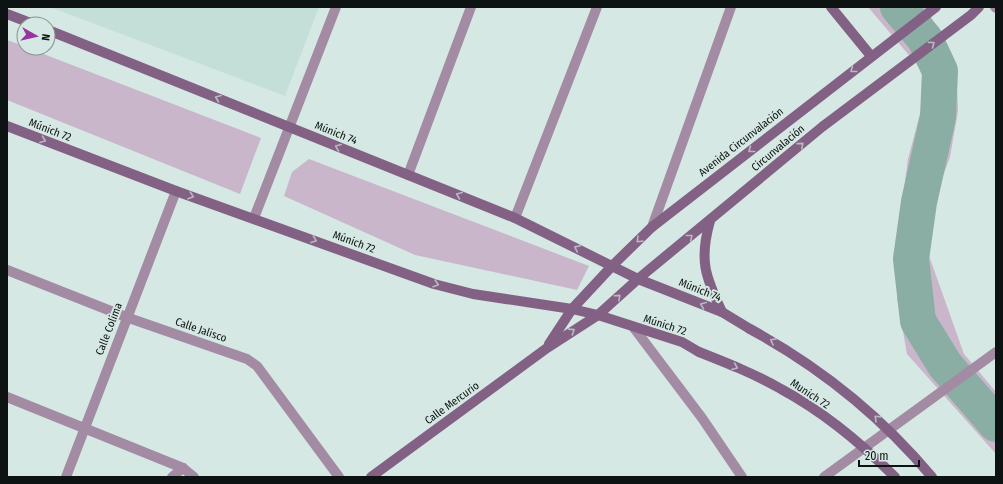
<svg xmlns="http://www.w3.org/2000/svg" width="1003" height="484" viewBox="0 0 1003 484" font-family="'Fira Sans Condensed',sans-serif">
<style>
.built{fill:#c4dfd8}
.green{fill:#cab6ca}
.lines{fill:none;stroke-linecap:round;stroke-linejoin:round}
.river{stroke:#8aada4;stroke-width:36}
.street{stroke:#a38ba4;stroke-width:10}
.secondary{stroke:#836185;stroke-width:10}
.secondary-bridge{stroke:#836185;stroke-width:10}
.oneway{stroke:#b9b9c2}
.labels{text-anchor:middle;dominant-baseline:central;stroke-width:4;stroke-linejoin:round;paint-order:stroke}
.street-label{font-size:11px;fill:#0d1312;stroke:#d6e8e3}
</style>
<rect width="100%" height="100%" fill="#d6e8e3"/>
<path class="built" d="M50,7H319L285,96Z"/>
<g class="green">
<path d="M868,7H926L956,67L958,111L950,157L931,208L928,253L964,354L996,392V454L907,354L897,298L899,224L908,159L922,106L925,74Z"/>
<path d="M7,40L24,46V48H28L261,138L240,194L7,100Z"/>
<path d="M309,159L589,266L577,290L415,255L284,196L292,172Z"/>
</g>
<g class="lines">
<path class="river" d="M898,7L925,39L940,71L938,117L919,202L911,259L918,321L945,365L996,424"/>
<g class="street">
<path d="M995,7L996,8"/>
<path d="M408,175L471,7"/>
<path d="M254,218L336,7"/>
<path d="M515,218L597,7"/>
<path d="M652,227L731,7"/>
<path d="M7,270L126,317L247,359L257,366L339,477"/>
<path d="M634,328L702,418L742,477"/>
<path d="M7,397L183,468L194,477"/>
<path d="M66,477L176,191"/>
<path d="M172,477L183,468"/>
<path d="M824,477L996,352"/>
</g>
<g class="secondary">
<path d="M831,7L871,56"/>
<path d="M7,14L33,24"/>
<path d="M48,30L515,218L638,279L722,312L750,329"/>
<path d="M7,126L176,191L434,284L473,294L572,309L598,315L682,342L699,352"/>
<path d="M710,221C699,260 705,276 722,312"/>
<path d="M549,344L572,309L613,265L652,227L936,7"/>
<path d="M371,477L547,348L598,315L638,279L822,127L971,15L979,7"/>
</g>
<g class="secondary-bridge">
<path d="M750,329C820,367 881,416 932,477"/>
<path d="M699,352C727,363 755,374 781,389C822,411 861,443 895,477"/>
</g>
</g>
<defs><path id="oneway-chevron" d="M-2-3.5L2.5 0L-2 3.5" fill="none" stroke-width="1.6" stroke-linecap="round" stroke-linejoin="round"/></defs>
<g class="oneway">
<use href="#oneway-chevron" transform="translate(932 44) rotate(-37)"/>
<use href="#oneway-chevron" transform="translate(853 70) rotate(142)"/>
<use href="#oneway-chevron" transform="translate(218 98) rotate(-158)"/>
<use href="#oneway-chevron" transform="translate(43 140) rotate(21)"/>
<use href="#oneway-chevron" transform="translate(801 145) rotate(-40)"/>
<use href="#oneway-chevron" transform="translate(338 147) rotate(-158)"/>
<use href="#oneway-chevron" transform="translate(751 150) rotate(142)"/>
<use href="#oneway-chevron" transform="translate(459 195) rotate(-158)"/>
<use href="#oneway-chevron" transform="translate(191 196) rotate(19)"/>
<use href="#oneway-chevron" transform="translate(690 237) rotate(-39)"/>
<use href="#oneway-chevron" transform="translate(314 240) rotate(20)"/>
<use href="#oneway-chevron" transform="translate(639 240) rotate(136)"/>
<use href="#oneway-chevron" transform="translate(577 248) rotate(-154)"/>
<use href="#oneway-chevron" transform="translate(436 284) rotate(17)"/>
<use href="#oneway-chevron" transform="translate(618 297) rotate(-42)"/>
<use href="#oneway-chevron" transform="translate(703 305) rotate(-158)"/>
<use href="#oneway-chevron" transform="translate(572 331) rotate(-33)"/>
<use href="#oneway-chevron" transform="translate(773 341) rotate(-152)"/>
<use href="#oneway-chevron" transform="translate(735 367) rotate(23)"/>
<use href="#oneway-chevron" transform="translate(877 418) rotate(-136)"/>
</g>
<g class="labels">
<g class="street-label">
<text transform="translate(50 130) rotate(21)">Múnich 72</text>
<text transform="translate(336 133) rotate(22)">Múnich 74</text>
<text transform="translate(741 142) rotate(-38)">Avenida Circunvalación</text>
<text transform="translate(778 148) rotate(-40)">Circunvalación</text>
<text transform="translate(354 242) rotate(20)">Múnich 72</text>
<text transform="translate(700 290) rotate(22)">Múnich 74</text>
<text transform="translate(665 325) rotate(18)">Múnich 72</text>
<text transform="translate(109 329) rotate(-69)">Calle Colima</text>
<text transform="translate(201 330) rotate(19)">Calle Jalisco</text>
<text transform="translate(810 394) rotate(33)">Munich 72</text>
<text transform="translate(452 403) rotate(-36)">Calle Mercurio</text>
</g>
</g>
<rect width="1003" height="484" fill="none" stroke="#0d1312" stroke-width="16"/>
<g transform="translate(36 36) rotate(98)"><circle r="19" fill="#d6e8e3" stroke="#86938f"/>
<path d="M0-3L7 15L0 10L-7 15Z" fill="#95359d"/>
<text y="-6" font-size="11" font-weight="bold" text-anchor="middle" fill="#0d1312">N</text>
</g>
<path d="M859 460v6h60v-6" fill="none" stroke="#0d1312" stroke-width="2"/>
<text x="865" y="460" font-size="12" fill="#0d1312" stroke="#d6e8e3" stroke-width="3" paint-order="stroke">20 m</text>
</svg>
